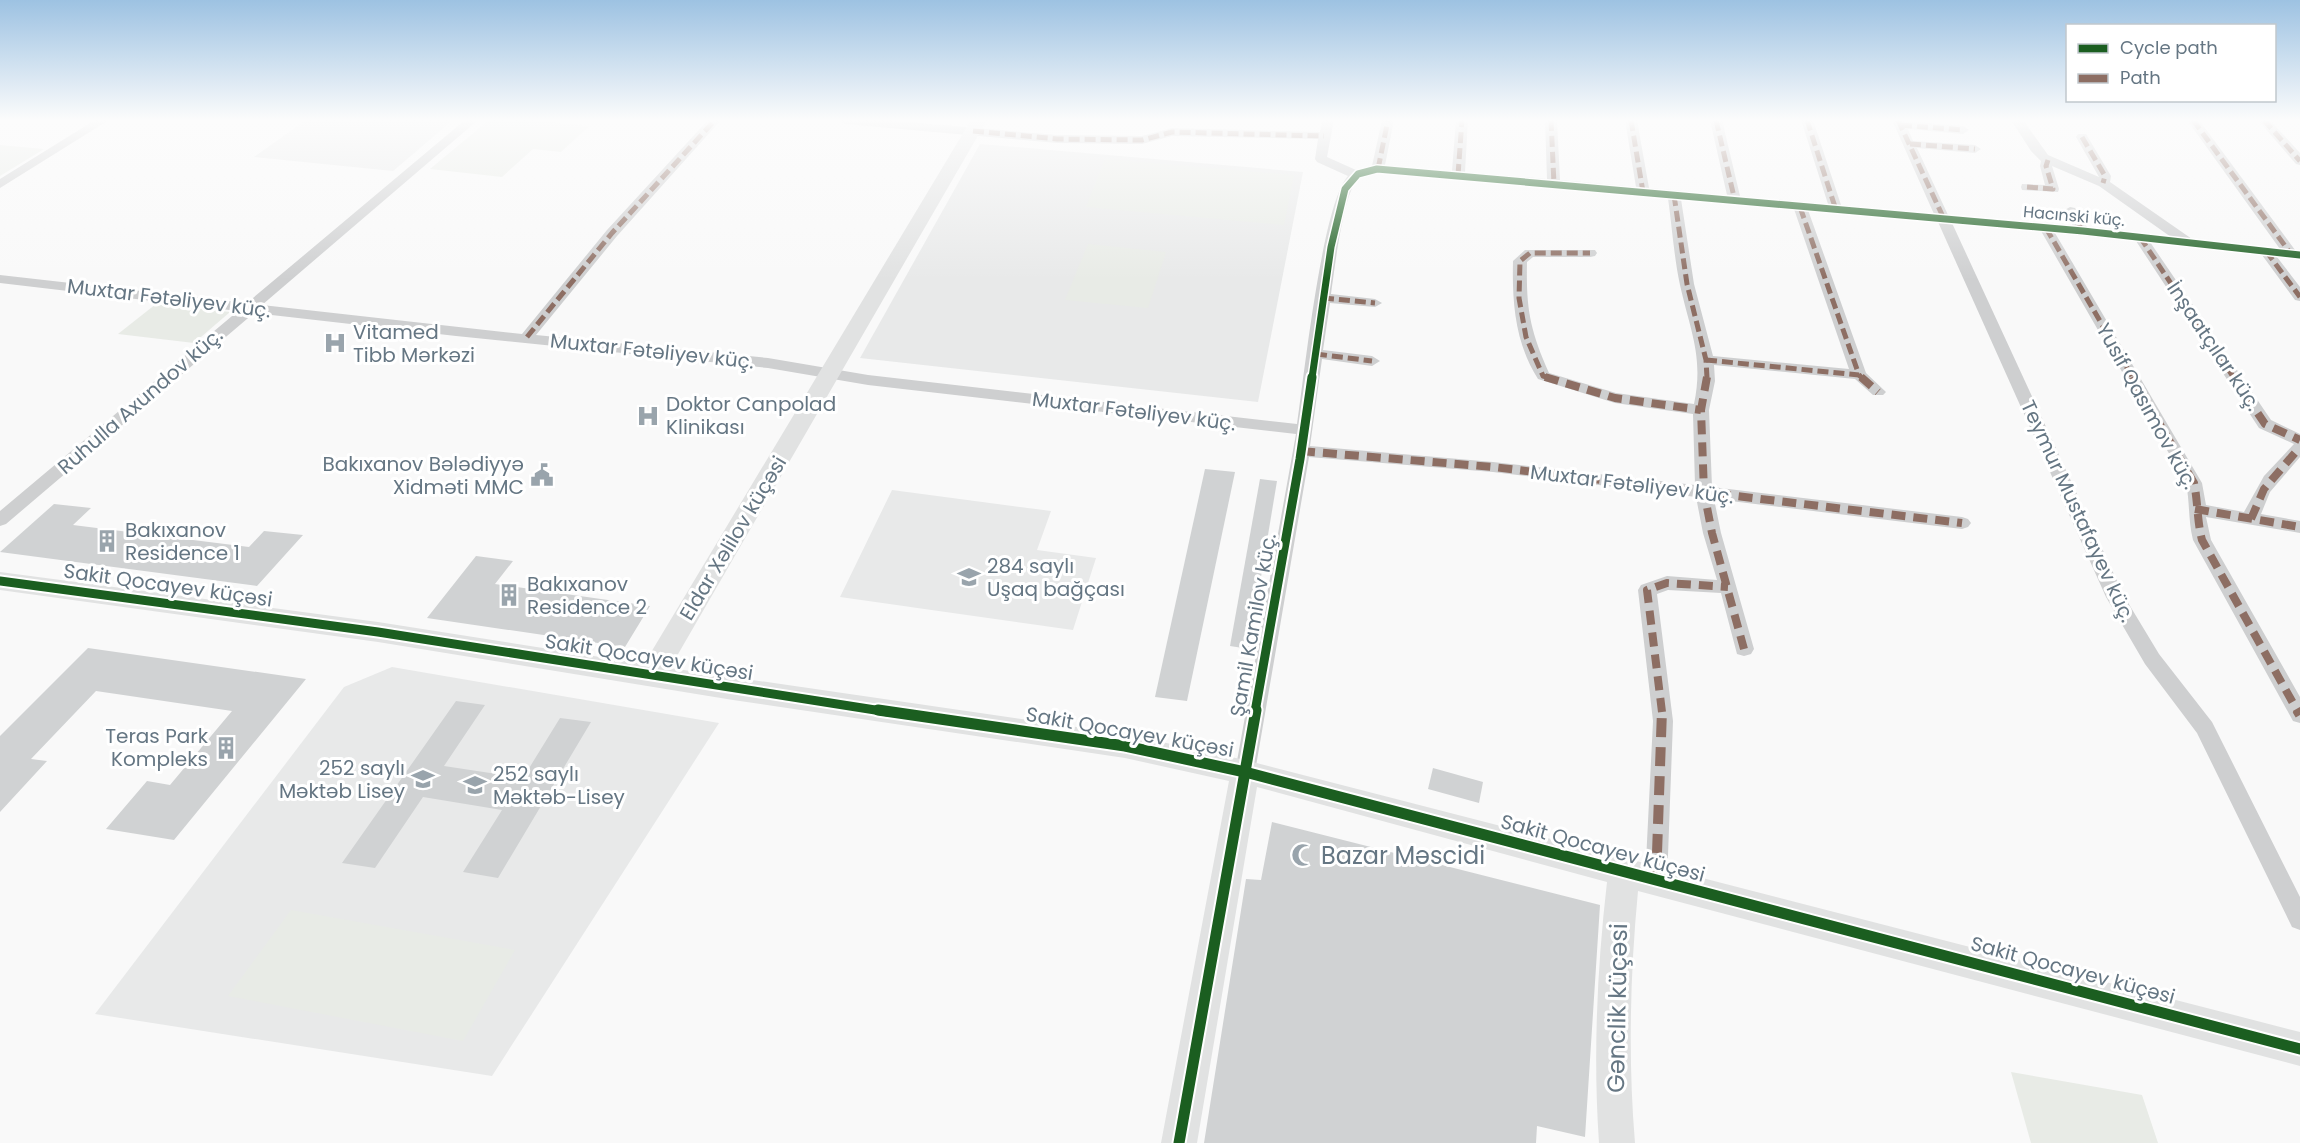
<svg xmlns="http://www.w3.org/2000/svg" width="2300" height="1143" viewBox="0 0 2300 1143" font-family="Poppins,sans-serif">
<style>
.built{fill:#e8e9e9}
.green{fill:#e8ebe6}
.building{fill:#d0d2d3}
.lines{fill:none;stroke-linecap:round;stroke-linejoin:round}
.street{fill:#cecfd0;fill-rule:evenodd}
.secondary{fill:#e1e2e2;fill-rule:evenodd}
.quiet-far2{stroke:#8d6e63;stroke-width:5;stroke-dasharray:11 5;stroke-linecap:butt}
.quiet-far1{stroke:#8d6e63;stroke-width:8;stroke-dasharray:14 8;stroke-linecap:butt}
.quiet{stroke:#8d6e63;stroke-width:10;stroke-dasharray:19 10;stroke-linecap:butt}
.cycleway-far2-casing{stroke:#fff;stroke-width:10}
.cycleway-far1-casing{stroke:#fff;stroke-width:13}
.cycleway-casing{stroke:#fff;stroke-width:15}
.cycleway-far2{stroke:#1b5e20;stroke-width:7}
.cycleway-far1{stroke:#1b5e20;stroke-width:9}
.cycleway{stroke:#1b5e20;stroke-width:11}
.labels{text-anchor:middle;dominant-baseline:central;stroke-width:6;stroke-linejoin:round;paint-order:stroke}
.far-street-label{font-size:16px;fill:#657683;stroke:#fff}
.street-label{font-size:20px;fill:#657683;stroke:#fff}
.poi-label{font-size:20px;fill:#657683;stroke:#fff;text-anchor:start}
.near-poi-label{font-size:24px;fill:#657683;stroke:#fff;text-anchor:start}
.near-street-label{font-size:24px;fill:#657683;stroke:#fff}
</style>
<rect width="100%" height="100%" fill="#f9f9f9"/>
<g class="built">
<path d="M306,120H453L393,171L254,157Z"/>
<path d="M980,144L1303,172L1258,402L860,358Z"/>
<path d="M892,490L1051,511L1037,550L1096,558L1073,630L840,597Z"/>
<path d="M392,667L719,723L492,1076L95,1014L344,687Z"/>
</g>
<g class="green">
<path d="M489,120H531L589,126L561,152L533,149L502,177L430,169Z"/>
<path d="M0,145L44,149L0,176Z"/>
<path d="M1105,159L1294,175L1284,225L1086,207Z"/>
<path d="M1088,244L1166,252L1148,308L1065,300Z"/>
<path d="M156,304L230,312L194,343L118,334Z"/>
<path d="M291,910L515,950L463,1041L228,996Z"/>
<path d="M2011,1072L2142,1095L2158,1143H2031Z"/>
</g>
<g class="building">
<path d="M1205,469L1235,472L1187,701L1155,697Z"/>
<path d="M1260,479L1277,481L1249,649L1230,646Z"/>
<path d="M54,504L91,508L73,525L249,547L264,531L303,535L257,586L0,552Z"/>
<path d="M476,556L513,561L495,584L650,606L625,647L427,618Z"/>
<path d="M88,648L306,679L174,840L106,829L147,781L170,785L232,711L96,691L31,759L47,761L0,812V736Z"/>
<path d="M456,701L485,705L444,766L523,778L560,718L591,722L498,878L463,872L502,810L423,797L375,868L342,863Z"/>
<path d="M1433,768L1483,782L1479,803L1428,789Z"/>
<path d="M1272,822L1600,905L1585,1137L1537,1126L1536,1143H1204L1246,879L1261,880Z"/>
</g>
<g class="lines">
<g class="street">
<path d="M95,120H109L0,188V179Z"/>
<path d="M465,120H478L262,305L522,334L607,230L708,120H721L617,236L536,335L768,358L868,375L1297,424C1304,378 1322,204 1348,176L1317,162L1315,159L1318,139L1172,136L1142,144L1057,143L845,124L839,120H885L1057,135L1142,136L1172,128L1320,132L1322,120H1334L1327,157L1356,170L1372,166L1382,120H1394L1385,165L1452,171L1456,120H1468L1465,172L1547,179L1545,120H1557L1560,180L1636,187L1625,120H1637L1649,188L1727,195L1710,120H1722L1740,196L1828,204L1801,120H1813L1841,205L1934,214L1892,120L1963,126L1969,130L1963,134L1908,129L1913,141L1975,145L1981,149L1975,153L1917,148L1948,215L2073,226L2063,211L2070,207L2075,208L2087,227L2171,237L2099,186L2052,166L2059,189L2058,192L2022,190L2021,187L2022,184L2045,185L2040,166L2041,161L2031,151L2011,120H2023L2048,155L2099,177L2076,137L2078,134H2086L2111,176L2110,182L2192,239L2280,249L2187,120H2199L2295,250L2300,251V259L2277,257L2300,287V301L2295,300L2262,255L2150,242L2271,420L2300,434V457L2270,492L2261,514L2300,521V533L2206,517L2211,540L2300,697V723L2293,721L2193,540C2188,520 2190,503 2186,483L2041,231L1952,223L2124,596L2159,654L2212,722L2300,897V930L2292,927L2197,733L2145,664L2106,597L1938,222L1808,210L1866,373L1886,392L1883,395H1873L1855,379L1714,365L1715,381L1709,410L1712,487L1962,517L1968,519L1971,523L1968,527L1962,529L1714,499L1721,533L1754,649L1751,654L1744,656L1737,654L1721,593L1668,590L1657,594L1673,721L1667,882L1664,889L1656,892L1648,889L1645,882L1653,721L1638,590L1641,585L1667,576L1717,580L1703,533L1696,497L1493,472L1309,457L1255,772L1252,778L1245,781L1238,778L1235,772L1296,434L868,385L768,368L456,336L254,313L6,524L0,526V511L238,311L0,283V275L247,303ZM1391,173L1668,198C1672,227 1674,257 1680,285C1690,330 1704,357 1694,404L1616,393L1549,373C1530,330 1526,309 1527,262L1533,257H1590L1595,256L1597,253L1595,250H1525L1513,261C1512,302 1515,343 1538,379L1615,403L1693,414L1695,485L1493,462L1310,446L1322,359L1372,366L1380,361L1372,356L1323,350L1330,303L1375,307L1382,303L1375,299L1331,294C1334,273 1343,196 1356,182C1365,172 1379,173 1391,173ZM1681,199L1794,209L1849,369L1713,356L1694,284ZM2055,233L2136,241L2259,428L2294,444L2264,476L2244,512L2206,505L2202,483Z"/>
<path d="M2258,120H2270L2300,153V165L2296,164Z"/>
</g>
<path class="secondary" d="M971,120H987L670,668L1125,734L1245,760L2300,1032V1066L1638,891C1630,975 1628,1059 1635,1143H1599C1593,1056 1597,969 1607,882L1257,787L1197,1143H1161L1229,781L1125,758L733,700L378,642L0,590V572L378,622L644,664Z"/>
<g class="quiet-far2">
<path d="M1551,120L1554,184"/>
<path d="M1631,120L1643,192"/>
<path d="M1716,120L1735,201"/>
<path d="M1807,120L1836,210"/>
<path d="M1898,120L1944,219"/>
<path d="M2193,120L2291,254"/>
<path d="M2264,120L2300,161"/>
<path d="M1901,125L1963,130"/>
<path d="M973,131L1057,139L1142,140L1172,132L1324,136"/>
<path d="M2082,137L2105,176L2103,183"/>
<path d="M1910,144L1975,149"/>
<path d="M1378,169L1388,120"/>
<path d="M1458,175L1462,120"/>
<path d="M2027,187L2053,189L2046,166L2048,160"/>
<path d="M1674,195L1687,284L1706,360L1707,378"/>
<path d="M2070,211L2083,231"/>
<path d="M2046,228L2133,378"/>
<path d="M2140,237L2234,378"/>
<path d="M2266,251L2300,297"/>
<path d="M1323,298L1375,303"/>
<path d="M527,337L612,233L715,120"/>
<path d="M1316,354L1372,361"/>
<path d="M1706,360L1859,375L1800,207"/>
<path d="M1859,375L1862,378"/>
<path d="M1550,378L1543,376L1526,337L1519,298L1520,261L1530,253H1590"/>
</g>
<g class="quiet-far1">
<path d="M1545,377L1615,398L1701,410"/>
<path d="M1707,377L1701,410L1704,492L1712,533L1744,649"/>
<path d="M1861,377L1878,392"/>
<path d="M2132,377L2194,483C2198,502 2197,521 2202,540L2298,712"/>
<path d="M2233,377L2265,424L2300,440"/>
<path d="M1301,451L1493,467L1962,523"/>
<path d="M2195,509L2300,527"/>
<path d="M2251,519L2264,489L2300,447"/>
<path d="M1662,712L1647,590L1667,583L1728,587"/>
</g>
<g class="quiet">
<path d="M2297,710L2300,715"/>
<path d="M1656,882L1662,710"/>
</g>
<g class="cycleway-far2-casing">
<path id="cycleway-far2" d="M1312,378L1331,247L1345,189L1358,174L1377,169L2083,231L2300,255"/>
</g>
<g class="cycleway-far1-casing">
<g id="cycleway-far1">
<path d="M0,581L378,632L888,712"/>
<path d="M1255,712L1300,459L1312,377"/>
</g>
</g>
<g class="cycleway-casing">
<g id="cycleway">
<path d="M878,710L1125,746L1245,772L2300,1049"/>
<path d="M1179,1143L1256,710"/>
</g>
</g>
<use href="#cycleway-far2" class="cycleway-far2"/>
<use href="#cycleway-far1" class="cycleway-far1"/>
<use href="#cycleway" class="cycleway"/>
</g>
<linearGradient id="sky" x2="0" y2="1"><stop stop-color="#9dc2e2"/><stop offset="0.43" stop-color="#fcfcfc"/><stop offset="1" stop-color="#fcfcfc" stop-opacity="0"/></linearGradient>
<rect width="2300" height="280" fill="url(#sky)"/>
<defs>
<g id="hospital-bare" transform="scale(1.8)"><path d="M-5-5h3v3.5h4V-5h3V5h-3V1.5h-4V5h-3Z" fill="#99a4ac" stroke="#fff" stroke-width="2.5" paint-order="stroke"/></g>
<g id="civic-bare" transform="scale(1.8)"><path d="M-.6-6.5H3V-4.5H.6V-3L4-1V1h2V6H-6V1h2V-1L-.6-3ZM-1.2 2.5V6h2.4V2.5Z" fill="#99a4ac" stroke="#fff" stroke-width="2.5" paint-order="stroke"/></g>
<g id="building-bare" transform="scale(1.8)"><path d="M-4-6H4V6H1V3H-1V6H-4ZM-2.5-4.3h1.7v1.8h-1.7ZM.8-4.3h1.7v1.8H.8ZM-2.5-1h1.7V.8h-1.7ZM.8-1h1.7V.8H.8Z" fill="#99a4ac" stroke="#fff" stroke-width="2.5" paint-order="stroke"/></g>
<g id="school-bare" transform="scale(1.8)"><path d="M0-5L7-2L0 1L-7-2ZM-4 1L0 2.5L4 1V4Q0 6-4 4Z" fill="#99a4ac" stroke="#fff" stroke-width="2.5" paint-order="stroke"/></g>
<g id="mosque-bare" transform="scale(1.8)"><path d="M3.5-4.9A6 6 0 1 0 3.5 4.9A5 5 0 1 1 3.5-4.9Z" fill="#99a4ac" stroke="#fff" stroke-width="2.5" paint-order="stroke"/></g>
</defs>
<g fill-rule="evenodd">
<use href="#hospital-bare" x="335" y="343"/>
<use href="#hospital-bare" x="648" y="416"/>
<use href="#civic-bare" x="542" y="475"/>
<use href="#building-bare" x="107" y="541"/>
<use href="#school-bare" x="969" y="577"/>
<use href="#building-bare" x="509" y="595"/>
<use href="#building-bare" x="226" y="748"/>
<use href="#school-bare" x="423" y="779"/>
<use href="#school-bare" x="475" y="785"/>
<use href="#mosque-bare" x="1303" y="855"/>
</g>
<g class="labels">
<g class="far-street-label">
<text transform="translate(2074 216) rotate(5)">Hacınski küç.</text>
</g>
<g class="street-label">
<text transform="translate(169 298) rotate(7)">Muxtar Fətəliyev küç.</text>
<text transform="translate(2214 346) rotate(56)">İnşaatçılar küç.</text>
<text transform="translate(652 351) rotate(6)">Muxtar Fətəliyev küç.</text>
<text transform="translate(140 401) rotate(-41)">Ruhulla Axundov küç.</text>
<text transform="translate(2147 406) rotate(61)">Yusif Qasımov küç.</text>
<text transform="translate(1134 411) rotate(7)">Muxtar Fətəliyev küç.</text>
<text transform="translate(1632 484) rotate(7)">Muxtar Fətəliyev küç.</text>
<text transform="translate(2078 511) rotate(65)">Teymur Mustafayev küç.</text>
<text transform="translate(733 538) rotate(-59)">Eldar Xəlilov küçəsi</text>
<text transform="translate(168 585) rotate(8)">Sakit Qocayev küçəsi</text>
<text transform="translate(1253 625) rotate(-80)">Şamil Kamilov küç.</text>
<text transform="translate(649 657) rotate(9)">Sakit Qocayev küçəsi</text>
<text transform="translate(1130 732) rotate(10)">Sakit Qocayev küçəsi</text>
<text transform="translate(1603 848) rotate(15)">Sakit Qocayev küçəsi</text>
<text transform="translate(2073 970) rotate(15)">Sakit Qocayev küçəsi</text>
</g>
<g class="poi-label">
<text x="353" y="332">Vitamed<tspan x="353" dy="23">Tibb Mərkəzi</tspan></text>
<text x="666" y="404">Doktor Canpolad<tspan x="666" dy="23">Klinikası</tspan></text>
<text x="524" y="464" text-anchor="end">Bakıxanov Bələdiyyə<tspan x="524" dy="23">Xidməti MMC</tspan></text>
<text x="125" y="530">Bakıxanov<tspan x="125" dy="23">Residence 1</tspan></text>
<text x="987" y="566">284 saylı<tspan x="987" dy="23">Uşaq bağçası</tspan></text>
<text x="527" y="584">Bakıxanov<tspan x="527" dy="23">Residence 2</tspan></text>
<text x="208" y="736" text-anchor="end">Teras Park<tspan x="208" dy="23">Kompleks</tspan></text>
<text x="405" y="768" text-anchor="end">252 saylı<tspan x="405" dy="23">Məktəb Lisey</tspan></text>
<text x="493" y="774">252 saylı<tspan x="493" dy="23">Məktəb-Lisey</tspan></text>
</g>
<g class="near-poi-label">
<text x="1321" y="855">Bazar Məscidi</text>
</g>
<g class="near-street-label">
<text transform="translate(1617 1008) rotate(-89)">Gənclik küçəsi</text>
</g>
</g>
<rect x="2066" y="24" width="210" height="78" fill="#ffffff" stroke="#c1c8cd" stroke-width="1.5"/>
<rect x="2078" y="44" width="30" height="9" fill="#1b5e20" stroke="#c1c8cd" stroke-width="1.5"/>
<text x="2120" y="54" font-size="18" fill="#657683">Cycle path</text>
<rect x="2078" y="74" width="30" height="9" fill="#8d6e63" stroke="#c1c8cd" stroke-width="1.5"/>
<text x="2120" y="84" font-size="18" fill="#657683">Path</text>
</svg>
